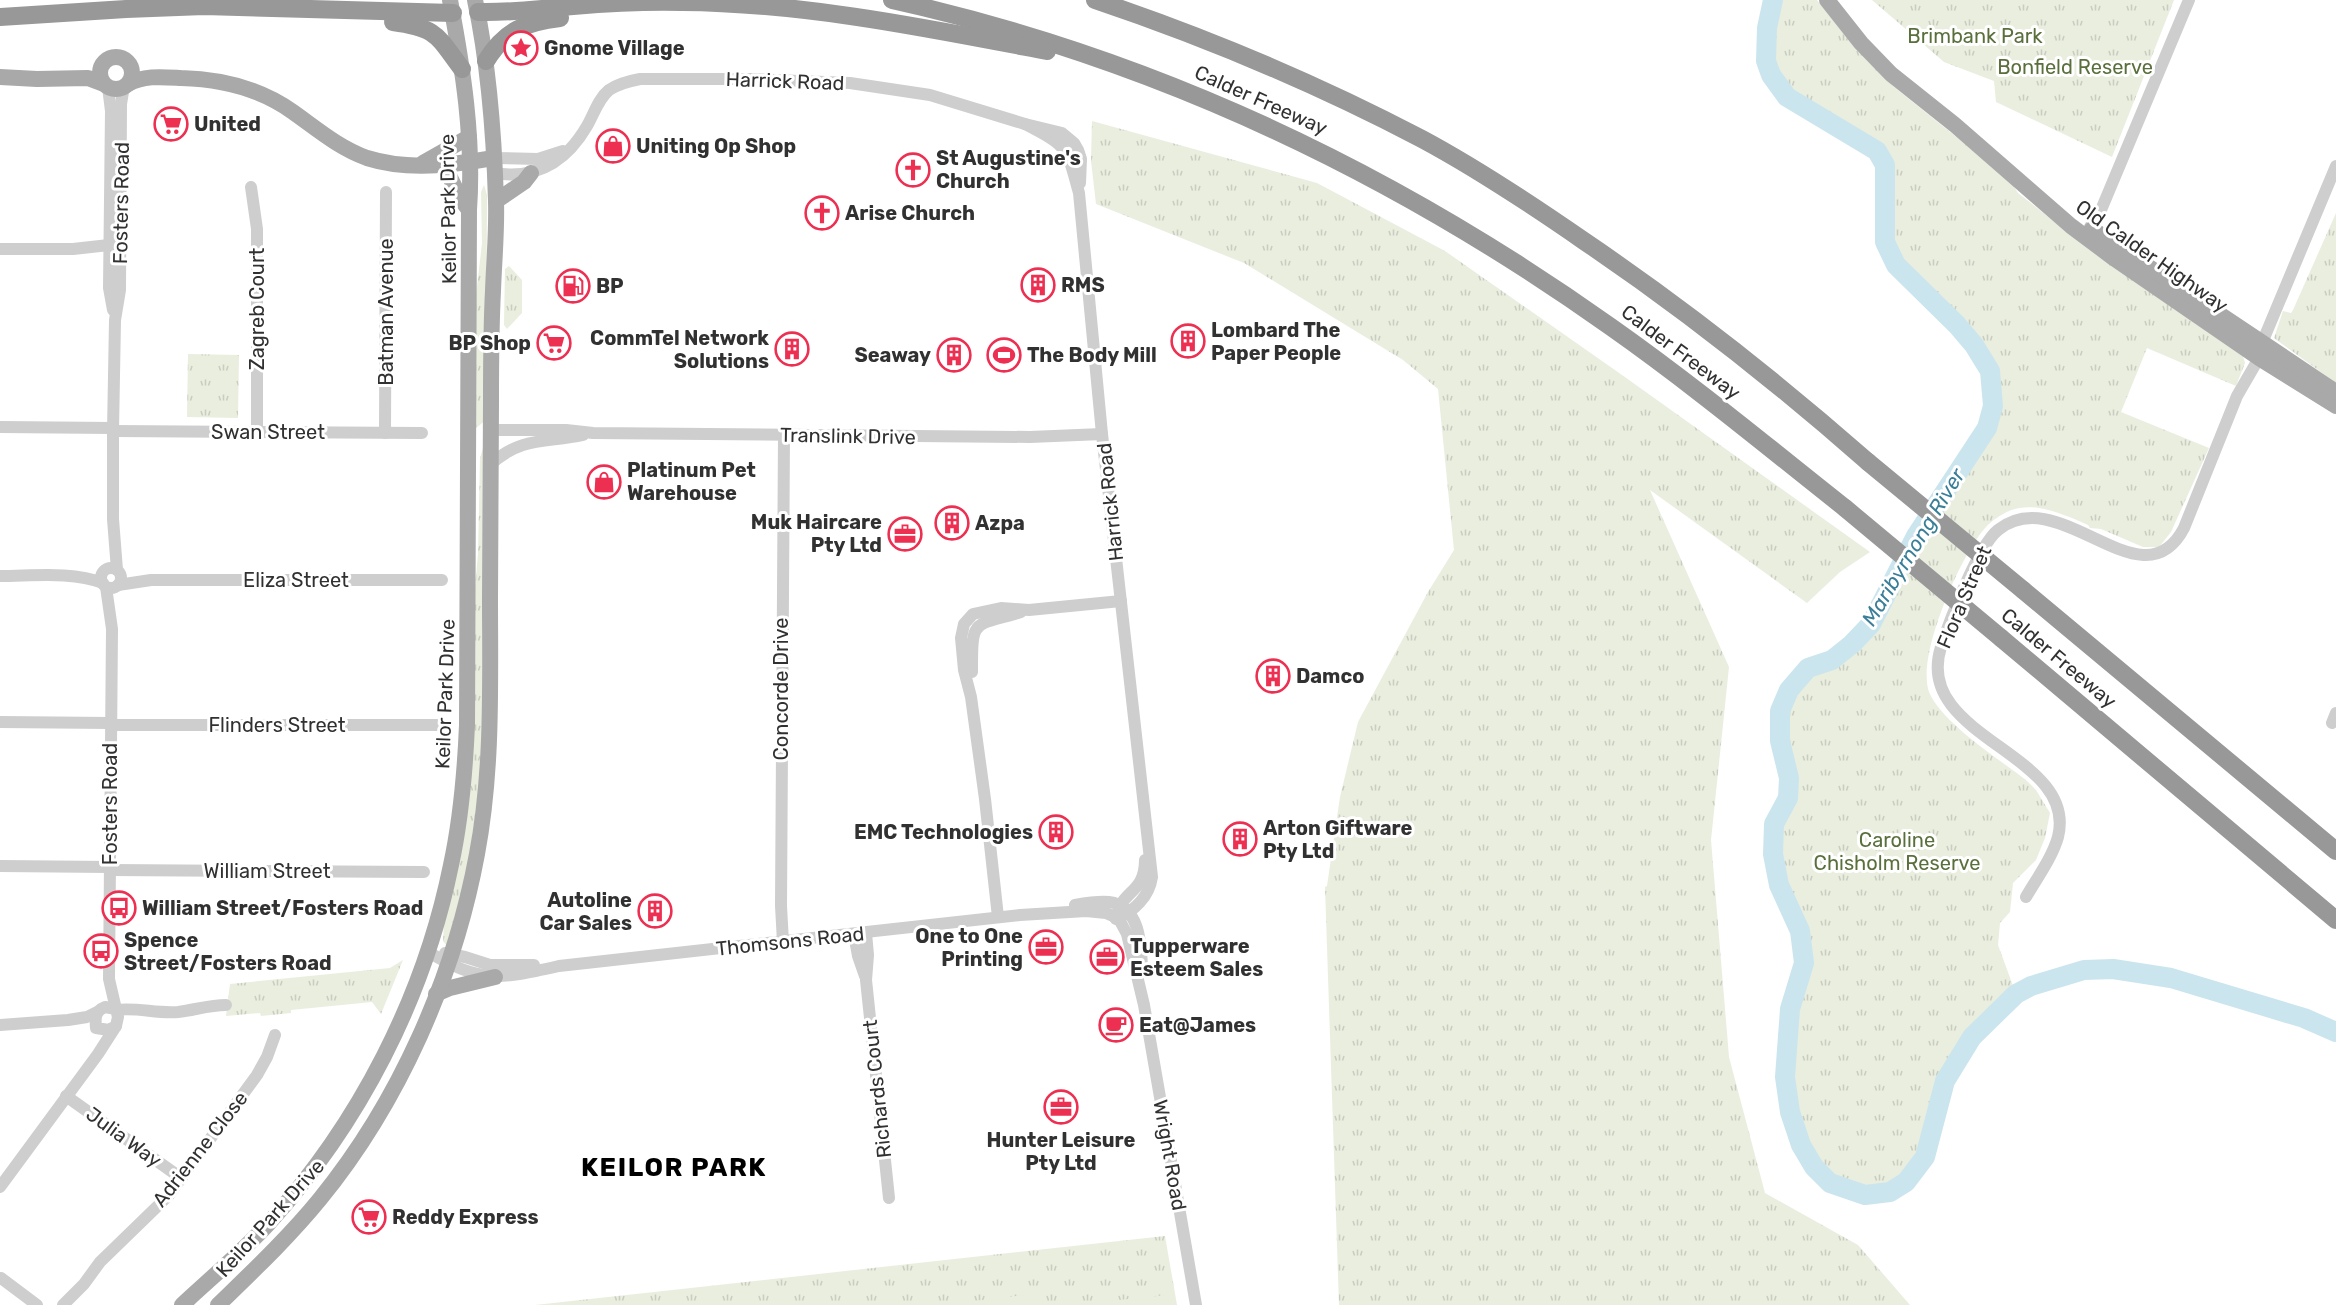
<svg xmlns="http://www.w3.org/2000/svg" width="2336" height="1305" viewBox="0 0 2336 1305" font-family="Rubik,sans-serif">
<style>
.grass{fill:url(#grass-tufts)}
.garden{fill:#e9eedf}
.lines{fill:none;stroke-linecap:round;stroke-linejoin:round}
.river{stroke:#cbe5ee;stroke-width:20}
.minor{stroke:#cecece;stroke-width:12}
.major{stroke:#a9a9a9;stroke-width:16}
.highway{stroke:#989898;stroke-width:18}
.highway-bridge{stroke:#989898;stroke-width:18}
.labels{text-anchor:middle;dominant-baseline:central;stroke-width:6;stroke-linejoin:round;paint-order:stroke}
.park-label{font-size:20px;fill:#5a703c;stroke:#fff}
.poi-label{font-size:20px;font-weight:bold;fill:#313131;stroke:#fff;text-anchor:start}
.street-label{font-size:20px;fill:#313131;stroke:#fff}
.water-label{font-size:21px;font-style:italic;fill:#3a7e98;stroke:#fff}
.district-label{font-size:26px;font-weight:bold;letter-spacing:1.5px;fill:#000;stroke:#fff}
</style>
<defs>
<pattern id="grass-tufts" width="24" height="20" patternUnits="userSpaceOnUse" patternTransform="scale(1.5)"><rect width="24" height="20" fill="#e9eedf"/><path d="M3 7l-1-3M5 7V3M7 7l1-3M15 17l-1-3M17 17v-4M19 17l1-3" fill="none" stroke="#c8cdc0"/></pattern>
</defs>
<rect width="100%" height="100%" fill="#fff"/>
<g class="grass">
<path d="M1773,0H1817L1854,46L1894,87L2010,180L2018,193L2089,249L2243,356L2245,363L2236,386L2147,348L2121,412L2209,448L2171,532L2159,547H2143L2101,529L2090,528L2088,525C2065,515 2034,500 2009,511C2002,514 1991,521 1986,527C1961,554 1916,656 1929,692C1942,723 1999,759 2026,780L2036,790L2050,813L2045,838L2036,860L2013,883L2010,912L2000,923L1998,945L2016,994L1972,1037L1945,1081L1925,1157L1906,1182L1890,1192L1865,1195L1830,1183L1814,1167L1801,1145L1790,1112L1785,1077L1790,1009L1804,963L1800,931L1779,885L1773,854L1774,824L1788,798L1789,778L1780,741V711L1789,690L1808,668L1832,660L1852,644L1871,624L1916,536L1987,428L1993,406L1990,371L1974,345L1957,325L1896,265L1885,242V165L1877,151L1787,97L1771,75L1766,61L1767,28Z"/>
<path d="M1872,0H2174L2112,157L1996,102L1994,81L1944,62Z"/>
<path d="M1092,121L1317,183L1445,251L1622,375L1870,552L1840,572L1807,603L1650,490L1729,667L1711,840L1729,1057L1765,1193L1858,1245L1910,1305H1339L1325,887L1327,886L1340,797L1358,722L1428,592L1454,550L1438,389L1403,360L1244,263L1096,204L1091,161Z"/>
<path d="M484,185L487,195L486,420L476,428V295L482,243L481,192Z"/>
<path d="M2336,213V383L2274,338L2283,311L2291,313L2293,310Z"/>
<path d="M509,266L522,280V313L507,329L504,325L505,269Z"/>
<path d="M188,354L239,355L238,418L187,417Z"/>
<path d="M483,448L482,767L467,873L447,946L443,941L444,922L478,554L480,458Z"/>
<path d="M403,960L381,1014L372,1002L291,1010V1013L261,1016L260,1013L226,1016L230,984L390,968Z"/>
<path d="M1165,1236L1177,1305H535Z"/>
</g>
<g class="garden">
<path d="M1025,1295L1026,1305H941Z"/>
<path d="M1168,1295L1169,1305H1069Z"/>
</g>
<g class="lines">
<path class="river" d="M1773,0L1767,28L1766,61L1771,75L1787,97L1877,151L1885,165V242L1896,265L1957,325L1974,345L1990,371L1993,406L1987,428L1916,536L1871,624L1852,644L1832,660L1808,668L1789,690L1780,711V741L1789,778L1788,798L1774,824L1773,854L1779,885L1800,931L1804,963L1790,1009L1785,1077L1790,1112L1801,1145L1814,1167L1830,1183L1865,1195L1890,1192L1906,1182L1925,1157L1945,1081L1972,1037L2016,994L2031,986L2084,970L2113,969L2171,978L2304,1018L2336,1032"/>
<g class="minor">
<path d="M108,87L111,111L109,288L113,310"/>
<path d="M1025,124C1069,147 1066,146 1079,193L1102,434L1152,877C1149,897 1134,911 1116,919"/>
<path d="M494,158L538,159L563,151"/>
<path d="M494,173C537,180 566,162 587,126C594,114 598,99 609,90C618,84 629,81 640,79H750L850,83L930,95L1025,124L1062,133L1074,143L1078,150L1081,159L1080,183"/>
<path d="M251,187L257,229V432"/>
<path d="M2090,227L2101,210L2189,0"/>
<path d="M0,249H73L109,245L115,247"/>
<path d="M2262,343L2336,166"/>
<path d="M0,427L113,428"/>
<path d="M492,430H566L593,433L1030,437L1102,434"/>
<path d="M113,431L422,433"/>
<path d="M385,433L386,192"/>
<path d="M491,464C522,436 547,443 583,435"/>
<circle cx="111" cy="578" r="10"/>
<path d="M117,570L113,519V431L115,320L120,290L121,104L124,86"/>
<path d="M0,576C33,576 72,571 103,583"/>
<path d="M118,585L151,580H442"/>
<path d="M106,587L112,629L109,979L116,1009"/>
<path d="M972,672C972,617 972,627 1021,612"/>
<path d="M0,722L111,723"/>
<path d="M2332,723L2336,713"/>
<path d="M111,725H443"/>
<path d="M0,866L110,867"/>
<path d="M110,870L424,872"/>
<path d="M2026,897C2037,878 2052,858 2058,837C2079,753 1912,738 1941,647C1949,622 1978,546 1998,530C2060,480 2142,608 2184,528L2237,396L2259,358"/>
<path d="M1075,905C1086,903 1098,901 1109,902C1140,906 1141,944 1142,968"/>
<path d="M1118,912C1124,890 1145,892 1145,860"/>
<path d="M998,917L985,799L971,697L964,670L961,638L964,624L973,614L1001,608L1029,610L1121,601"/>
<path d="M866,933L868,955L866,980L889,1198"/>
<path d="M854,934L858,956L865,976"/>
<path d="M783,942L781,906L784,435"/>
<path d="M427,951C480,984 501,979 559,966L1020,915L1086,911L1106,913L1113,916L1120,921L1127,934L1144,1005L1196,1305"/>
<path d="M445,953L465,957L490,965H534"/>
<path d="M105,1007L116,1009L118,1017L116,1026L109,1030L96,1028C95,1018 95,1011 105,1007Z"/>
<path d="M116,1010C137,1007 157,1014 178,1012C195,1010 209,1005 226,1005"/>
<path d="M0,1025L68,1020L87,1017L97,1012"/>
<path d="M66,1096L181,1178"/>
<path d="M0,1187L98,1054L116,1026"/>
<path d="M1,1278L37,1305"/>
<path d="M63,1305L84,1284L100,1262L169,1195L257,1075L267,1057L275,1035"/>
</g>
<g class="major">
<path d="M1827,0L1861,43L1891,74L1955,125L2071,226L2115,259L2259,358L2336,406"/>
<circle cx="116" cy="73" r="16"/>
<path d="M0,77L37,79L88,78L104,84"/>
<path d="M128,84C144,75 163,77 181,78C221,79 261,89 293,112C317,129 339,148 367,158C408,171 452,165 494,158"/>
<path d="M423,163L469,137"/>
<path d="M444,165L460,198L469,210"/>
<path d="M496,201L524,182L531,173"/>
<path d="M2092,229L2336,392"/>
<path d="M436,994L450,988L495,977"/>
<path d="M182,1305C211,1278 241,1253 268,1224C359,1124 424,998 451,865C461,819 465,772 467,725L469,210C474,139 463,69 450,0"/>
<path d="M218,1305C253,1271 289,1237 320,1199C399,1102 454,978 477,854C493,769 490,683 490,597C490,532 491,467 491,402C491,365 491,328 493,291C494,261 497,231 496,201C494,133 489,66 475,0"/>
</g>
<g class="highway">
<path d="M892,0C1154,58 1393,172 1611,327C1692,384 1768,447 1845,508"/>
<path d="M1095,0C1208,38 1317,84 1422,139C1478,169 1532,205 1584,241C1683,308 1777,382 1868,462"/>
<path d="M478,12C510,13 541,9 573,6C609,3 646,1 682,2C805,3 927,28 1047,51"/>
<path d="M0,17L126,9L204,6L453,13"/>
<path d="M393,22C438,28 437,36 462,69"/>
<path d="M486,61C505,30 526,22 560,18"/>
<path d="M2023,590L2336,851"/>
<path d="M2001,638L2336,920"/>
</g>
<g class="highway-bridge">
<path d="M1868,462L2023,590"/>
<path d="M1845,508L2001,638"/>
</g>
</g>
<defs>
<g id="sight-ring" transform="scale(1.725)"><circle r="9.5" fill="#fff" stroke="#ed2f52" stroke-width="1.5"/><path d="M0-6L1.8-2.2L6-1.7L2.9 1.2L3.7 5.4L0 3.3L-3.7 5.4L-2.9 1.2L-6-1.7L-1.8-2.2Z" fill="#ed2f52"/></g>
<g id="supermarket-ring" transform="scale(1.725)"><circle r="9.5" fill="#fff" stroke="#ed2f52" stroke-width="1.5"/><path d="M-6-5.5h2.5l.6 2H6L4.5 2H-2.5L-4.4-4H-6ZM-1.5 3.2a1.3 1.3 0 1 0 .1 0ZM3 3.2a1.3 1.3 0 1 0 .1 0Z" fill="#ed2f52"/></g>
<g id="shop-ring" transform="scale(1.725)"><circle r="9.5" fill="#fff" stroke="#ed2f52" stroke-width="1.5"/><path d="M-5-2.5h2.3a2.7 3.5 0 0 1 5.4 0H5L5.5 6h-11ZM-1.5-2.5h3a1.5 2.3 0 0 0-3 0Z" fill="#ed2f52"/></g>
<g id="church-ring" transform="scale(1.725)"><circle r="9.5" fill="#fff" stroke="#ed2f52" stroke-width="1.5"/><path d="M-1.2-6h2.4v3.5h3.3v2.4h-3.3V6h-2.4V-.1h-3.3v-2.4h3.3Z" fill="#ed2f52"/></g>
<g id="building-ring" transform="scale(1.725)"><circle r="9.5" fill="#fff" stroke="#ed2f52" stroke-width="1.5"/><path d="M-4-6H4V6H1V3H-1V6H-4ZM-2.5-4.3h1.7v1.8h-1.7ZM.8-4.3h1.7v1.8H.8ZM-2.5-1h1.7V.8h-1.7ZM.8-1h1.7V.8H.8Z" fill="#ed2f52"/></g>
<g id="fuel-ring" transform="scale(1.725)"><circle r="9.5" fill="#fff" stroke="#ed2f52" stroke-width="1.5"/><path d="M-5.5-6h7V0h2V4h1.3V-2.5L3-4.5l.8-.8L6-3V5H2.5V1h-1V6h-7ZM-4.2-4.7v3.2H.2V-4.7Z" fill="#ed2f52"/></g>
<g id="stadium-ring" transform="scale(1.725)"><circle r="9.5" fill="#fff" stroke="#ed2f52" stroke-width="1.5"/><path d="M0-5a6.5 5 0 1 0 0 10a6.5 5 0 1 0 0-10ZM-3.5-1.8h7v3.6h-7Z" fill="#ed2f52"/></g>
<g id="office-ring" transform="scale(1.725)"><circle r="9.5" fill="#fff" stroke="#ed2f52" stroke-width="1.5"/><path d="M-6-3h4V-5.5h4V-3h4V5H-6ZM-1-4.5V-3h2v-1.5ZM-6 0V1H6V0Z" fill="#ed2f52"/></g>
<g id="bus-ring" transform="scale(1.725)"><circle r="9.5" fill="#fff" stroke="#ed2f52" stroke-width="1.5"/><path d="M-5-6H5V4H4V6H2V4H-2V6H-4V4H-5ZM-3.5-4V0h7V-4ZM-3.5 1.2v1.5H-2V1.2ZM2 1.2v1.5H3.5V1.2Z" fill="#ed2f52"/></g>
<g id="cafe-ring" transform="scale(1.725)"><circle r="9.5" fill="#fff" stroke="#ed2f52" stroke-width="1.5"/><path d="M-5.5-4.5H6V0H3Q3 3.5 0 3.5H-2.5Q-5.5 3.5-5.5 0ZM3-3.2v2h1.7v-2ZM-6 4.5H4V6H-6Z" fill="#ed2f52"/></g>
</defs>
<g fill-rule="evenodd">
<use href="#sight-ring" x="521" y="48"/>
<use href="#supermarket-ring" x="171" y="124"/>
<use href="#shop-ring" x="613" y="146"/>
<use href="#church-ring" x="913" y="170"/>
<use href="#church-ring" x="822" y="213"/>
<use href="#building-ring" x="1038" y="285"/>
<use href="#fuel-ring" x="573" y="286"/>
<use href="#building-ring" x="1188" y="341"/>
<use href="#supermarket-ring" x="554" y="343"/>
<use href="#building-ring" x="792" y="349"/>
<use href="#building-ring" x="954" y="355"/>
<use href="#stadium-ring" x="1004" y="355"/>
<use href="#shop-ring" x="604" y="482"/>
<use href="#building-ring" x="952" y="523"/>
<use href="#office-ring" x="905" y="534"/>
<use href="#building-ring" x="1273" y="676"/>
<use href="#building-ring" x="1056" y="832"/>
<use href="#building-ring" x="1240" y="839"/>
<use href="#bus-ring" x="119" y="908"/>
<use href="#building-ring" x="655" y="911"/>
<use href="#office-ring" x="1046" y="947"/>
<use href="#bus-ring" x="101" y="951"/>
<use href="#office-ring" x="1107" y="957"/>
<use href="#cafe-ring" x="1116" y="1025"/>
<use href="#office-ring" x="1061" y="1107"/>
<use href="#supermarket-ring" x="369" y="1217"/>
</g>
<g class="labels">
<g class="park-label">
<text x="1975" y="36">Brimbank Park</text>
<text x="2075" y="67">Bonfield Reserve</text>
<text x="1897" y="840">Caroline<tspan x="1897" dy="23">Chisholm Reserve</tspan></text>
</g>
<g class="poi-label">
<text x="544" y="48">Gnome Village</text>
<text x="194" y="124">United</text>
<text x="636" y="146">Uniting Op Shop</text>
<text x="936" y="158">St Augustine's<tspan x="936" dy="23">Church</tspan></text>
<text x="845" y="213">Arise Church</text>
<text x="1061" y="285">RMS</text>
<text x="596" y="286">BP</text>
<text x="1211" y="330">Lombard The<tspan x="1211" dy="23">Paper People</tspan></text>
<text x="769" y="338" text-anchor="end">CommTel Network<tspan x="769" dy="23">Solutions</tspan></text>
<text x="531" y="343" text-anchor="end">BP Shop</text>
<text x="931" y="355" text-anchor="end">Seaway</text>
<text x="1027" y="355">The Body Mill</text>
<text x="627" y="470">Platinum Pet<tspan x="627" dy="23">Warehouse</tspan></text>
<text x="882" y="522" text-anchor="end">Muk Haircare<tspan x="882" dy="23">Pty Ltd</tspan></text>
<text x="975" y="523">Azpa</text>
<text x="1296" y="676">Damco</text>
<text x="1263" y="828">Arton Giftware<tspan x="1263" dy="23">Pty Ltd</tspan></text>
<text x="1033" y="832" text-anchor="end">EMC Technologies</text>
<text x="632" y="900" text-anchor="end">Autoline<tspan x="632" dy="23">Car Sales</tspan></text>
<text x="142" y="908">William Street/Fosters Road</text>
<text x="1023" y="936" text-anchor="end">One to One<tspan x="1023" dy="23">Printing</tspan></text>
<text x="124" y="940">Spence<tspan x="124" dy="23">Street/Fosters Road</tspan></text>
<text x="1130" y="946">Tupperware<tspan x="1130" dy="23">Esteem Sales</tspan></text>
<text x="1139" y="1025">Eat@James</text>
<text x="1061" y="1140" text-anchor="middle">Hunter Leisure<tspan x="1061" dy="23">Pty Ltd</tspan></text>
<text x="392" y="1217">Reddy Express</text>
</g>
<g class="street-label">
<text transform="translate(785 81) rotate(2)">Harrick Road</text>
<text transform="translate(1261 100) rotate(24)">Calder Freeway</text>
<text transform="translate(121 203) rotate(-89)">Fosters Road</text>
<text transform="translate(448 209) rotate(-91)">Keilor Park Drive</text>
<text transform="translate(2152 256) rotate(35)">Old Calder Highway</text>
<text transform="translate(257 309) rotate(-90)">Zagreb Court</text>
<text transform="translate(386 312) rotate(-90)">Batman Avenue</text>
<text transform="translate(1681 352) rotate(37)">Calder Freeway</text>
<text x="268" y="432">Swan Street</text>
<text transform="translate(848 436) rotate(1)">Translink Drive</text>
<text transform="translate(1110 502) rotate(-96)">Harrick Road</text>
<text x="296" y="580">Eliza Street</text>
<text transform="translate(1964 597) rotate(-67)">Flora Street</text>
<text transform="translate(2059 658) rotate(40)">Calder Freeway</text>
<text transform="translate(781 689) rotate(-90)">Concorde Drive</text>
<text transform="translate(445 694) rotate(-88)">Keilor Park Drive</text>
<text x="277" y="725">Flinders Street</text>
<text transform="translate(110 804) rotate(-90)">Fosters Road</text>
<text x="267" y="871">William Street</text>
<text transform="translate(790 941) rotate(-6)">Thomsons Road</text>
<text transform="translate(877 1089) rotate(-96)">Richards Court</text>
<text transform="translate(124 1137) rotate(36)">Julia Way</text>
<text transform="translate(200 1149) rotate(-52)">Adrienne Close</text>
<text transform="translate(1170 1155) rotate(80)">Wright Road</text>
<text transform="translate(270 1218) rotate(-48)">Keilor Park Drive</text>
</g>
<g class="water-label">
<text transform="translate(1913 547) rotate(-59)">Maribyrnong River</text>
</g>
<g class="district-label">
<text x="674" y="1167">KEILOR PARK</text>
</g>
</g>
</svg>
